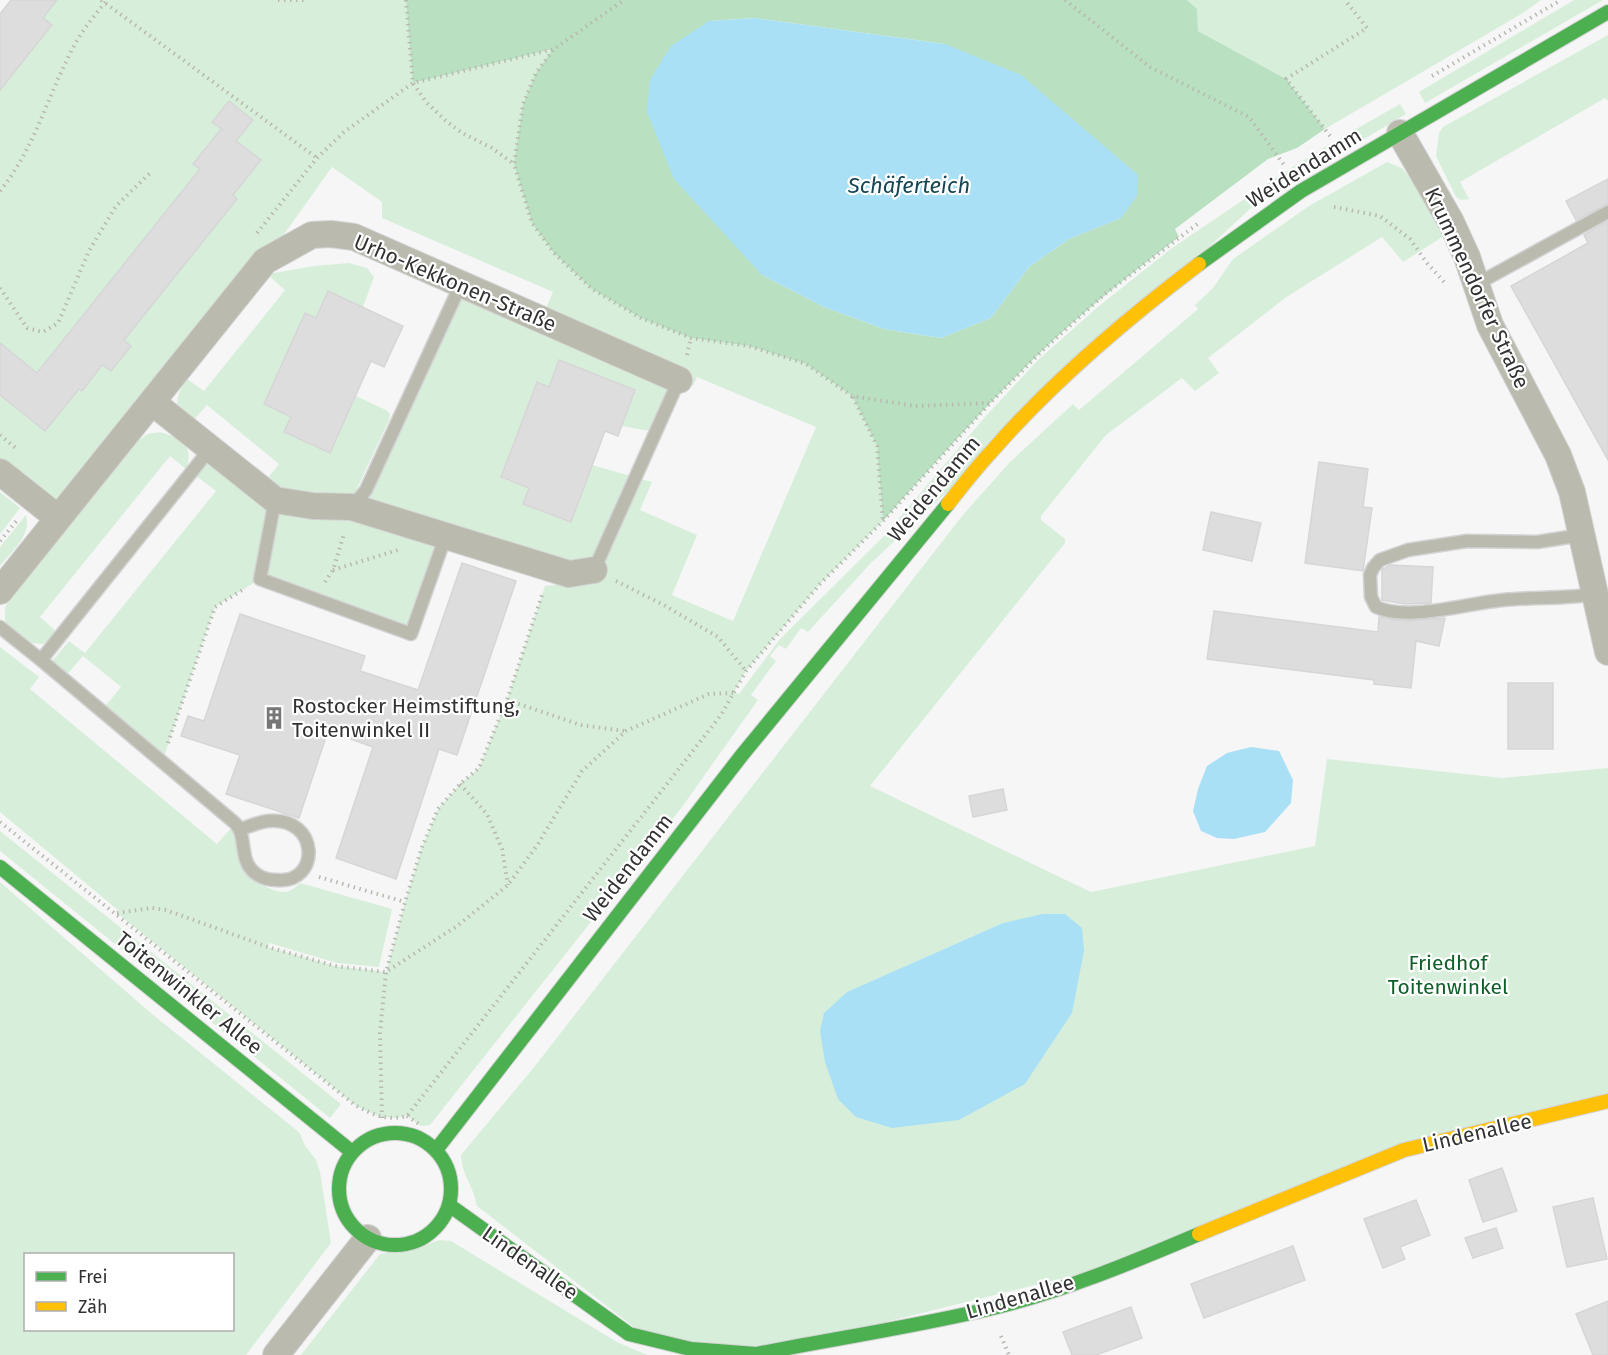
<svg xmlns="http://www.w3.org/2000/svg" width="1608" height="1355" viewBox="0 0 1608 1355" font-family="'Fira Sans',sans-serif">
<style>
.green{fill:#d7efda;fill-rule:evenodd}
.forest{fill:#b9e1c1;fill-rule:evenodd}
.water{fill:#a9e0f6}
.building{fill:#ddddde;stroke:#d6d6d7;stroke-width:1.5}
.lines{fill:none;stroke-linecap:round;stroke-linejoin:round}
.lane-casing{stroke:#d3d3d4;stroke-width:15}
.street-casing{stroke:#d3d3d4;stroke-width:28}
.fast-casing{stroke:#d3d3d4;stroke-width:16}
.slow-casing{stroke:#d3d3d4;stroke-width:16}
.path{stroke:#b9b9b1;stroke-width:4;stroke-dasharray:1.5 4.5;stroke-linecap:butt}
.lane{stroke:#babaaf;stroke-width:12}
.street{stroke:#babaaf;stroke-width:26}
.fast{stroke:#4caf50;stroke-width:14}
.slow{stroke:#ffc107;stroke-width:14}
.labels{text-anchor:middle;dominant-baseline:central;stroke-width:4.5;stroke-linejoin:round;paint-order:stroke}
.street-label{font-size:21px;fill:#323233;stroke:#fff}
.poi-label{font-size:21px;fill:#323233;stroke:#fff;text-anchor:start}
.park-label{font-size:21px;fill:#0f5f29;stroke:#fff}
.water-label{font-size:22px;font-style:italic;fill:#164554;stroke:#fff}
</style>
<rect width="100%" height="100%" fill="#f6f6f7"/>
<g class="green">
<path d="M57,0H406L414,83L554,49L536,73L691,338L749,346L806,364L852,396L877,446L883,521L820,584L746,671L734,692L739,694L780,639L884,536L985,417L1039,359L1099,306L1172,248L1277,177L1323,148L1400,104L1406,114L1254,205L871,563L808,632L801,628L786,649L779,645L770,656L776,661L751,695L758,700L682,807L430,1125L421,1126L407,1116C387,1121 373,1115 355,1105L117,913L119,911L0,812V647L39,677L30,689L217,844L232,827C240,838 237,846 239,858C241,874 257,884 271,889C284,894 290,893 300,883L392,909L379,967L337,963L269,943L268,947L335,966L386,972L405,902L422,847L438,809L460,784L479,768L507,699L545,586L573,583L446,535L411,634L260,579L215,607L162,762L101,711L121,687L83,656L63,679L48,666L69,641L85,653L216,491L192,473L210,449L259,488L352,507L461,284L541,319L553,292L382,218V202L332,167L260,268L58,518L0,472V395L45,431L79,389L82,391L102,365L111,371L131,346L124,340L237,199L233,195L261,160L221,129L193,164L200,169L37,373L0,343V90L52,25L43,18ZM559,360L635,390L622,426L655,432L679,380L693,386L697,377L816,427L733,621L672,595L697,535L640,510L652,482L592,465L570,522L523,504L529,488L501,478L537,383L549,387Z"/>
<path d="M1187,0H1541L1523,13L1325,129L1286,79L1198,31L1197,10Z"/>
<path d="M1574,0H1603L1425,103L1419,92Z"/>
<path d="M1608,35V101L1605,98L1460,182L1469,199L1461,200L1456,197L1436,156L1439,133L1443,127Z"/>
<path d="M1387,162L1402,168L1414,183L1444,236L1403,262L1382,237L1285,298L1208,358L1219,373L1195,391L1182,378L1106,435L1041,516V520L1065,539V543L870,786L1091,892L1315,846L1327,759L1502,778L1608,768V1101L1404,1150L1137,1260L756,1354L652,1341L477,1206C474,1187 462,1176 461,1155L535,1066L962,516L1010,462L1073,404L1079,410L1198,309L1195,305L1213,288L1233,259L1309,206ZM1003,923L824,1013L848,992Z"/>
<path d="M349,263L367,268L374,277L363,307L328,291L316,318L305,314L264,404L291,417L284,432L330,453L356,396L386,410L390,414L389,420L355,493L344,500L320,499L263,484L279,464L207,405L190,424C187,421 181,417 179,413C174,402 180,387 187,379L204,391L285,290L269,276L274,273L314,266Z"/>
<path d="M160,432C180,438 195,445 186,469L170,456L40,617L57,632L43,644C18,643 0,633 6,605L139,440L148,434Z"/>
<path d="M0,492L20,508L0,534Z"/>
<path d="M26,515C32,535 12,551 0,566V547Z"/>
<path d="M0,831L341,1104L330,1118L0,851Z"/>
<path d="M0,882L152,1014L300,1133L304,1144L316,1160L320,1172L331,1243L246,1355H0ZM26,1254H232V1330H26Z"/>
<path d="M439,1240L451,1241L617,1342L647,1355H301L380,1254L420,1247Z"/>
</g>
<path class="forest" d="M406,0H1187L1197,9L1198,31L1286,79L1325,129L1297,148L1268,159L1175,229L1179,237C1132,273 1085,310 1042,351C986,405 935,463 883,521L877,446L852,396L806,364L749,346L691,338L641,318L592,289L554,253L532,223L514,164L523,104L536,73L553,49L413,83ZM755,18L945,44L1121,218L1069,239L1029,267L991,318L941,338L884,329L824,307L762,275L709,21Z"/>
<g class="water">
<path d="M755,18L945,44L1021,75L1138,175L1137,196L1121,218L1069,239L1029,267L991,318L941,338L884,329L824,307L762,275L674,179L647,112L650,80L671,46L709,21Z"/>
<path d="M1251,747L1279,751L1293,780L1291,803L1265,832L1234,839L1217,838L1201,831L1193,811L1198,789L1207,766L1227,753Z"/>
<path d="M1043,914H1065L1082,928L1084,951L1072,1013L1025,1084L959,1120L892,1128L856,1117L838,1099L825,1062L820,1031L824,1013L847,992L1003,923Z"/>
</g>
<g class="building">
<path d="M11,0H57L43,18L52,25L0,90V14Z"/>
<path d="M229,101L253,120L236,141L261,160L233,195L237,199L124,340L131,346L111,371L102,365L82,391L79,389L45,431L0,395V343L37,373L200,169L193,164L221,129L224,131L212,122Z"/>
<path d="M1608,179V204L1576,220L1566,201Z"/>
<path d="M1608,221V460L1511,286L1588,243L1584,235Z"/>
<path d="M328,291L403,326L384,367L371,361L330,453L284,432L291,417L264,404L305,313L316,318Z"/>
<path d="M559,360L635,390L618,436L605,431L571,522L523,504L529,488L501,477L537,382L549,387Z"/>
<path d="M1319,462L1368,469L1363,507L1372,508L1363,571L1305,563Z"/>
<path d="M1211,512L1261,523L1252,561L1203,550Z"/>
<path d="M462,563L516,581L457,755L439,749L396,879L336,858L373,747L328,731L299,818L226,794L240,755L181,736L188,716L204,721L240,614L365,656L360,671L418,690Z"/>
<path d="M1390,565L1433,567L1431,603L1405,604L1382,600V570Z"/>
<path d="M1214,611L1378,632L1379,617L1405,621L1445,618L1439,646L1416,641L1411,688L1374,684V680L1207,659Z"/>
<rect x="1508" y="683" width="45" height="66"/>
<path d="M1003,789L1007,810L973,817L969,796Z"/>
<path d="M1502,1168L1517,1211L1483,1222L1469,1180Z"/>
<path d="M1593,1198L1607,1259L1567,1267L1553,1207Z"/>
<path d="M1416,1200L1430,1235L1400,1247L1405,1259L1383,1268L1364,1219Z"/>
<path d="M1496,1228L1503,1248L1473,1258L1465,1238Z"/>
<path d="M1293,1246L1305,1280L1204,1318L1191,1284Z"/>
<path d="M1608,1301V1355H1593L1576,1314Z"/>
<path d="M1131,1307L1142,1338L1096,1355H1072L1063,1332Z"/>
</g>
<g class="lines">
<g class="lane-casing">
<g id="lane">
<path d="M1475,285L1608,212"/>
<path d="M275,500L260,579L411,634L446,535"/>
<path d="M352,507L366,490L461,284"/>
<path d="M1582,535L1537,542L1467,541L1408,550L1380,560L1373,568L1370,575L1371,597L1376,607C1409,622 1467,603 1503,600C1534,597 1564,599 1595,594"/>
<path d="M594,570L679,380"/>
<path d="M0,627L41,660L210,449"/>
<path d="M41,660L235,823C248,836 238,860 255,873C261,878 269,880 277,880C321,884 320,816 268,821C259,822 250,826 241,829"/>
</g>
</g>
<g class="street-casing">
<g id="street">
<path d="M1400,133L1451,222L1467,257L1490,325L1558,455L1572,492L1608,652"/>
<path d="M152,402L275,500L313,506L352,507L569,574L594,570"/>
<path d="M0,472L58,518"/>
<path d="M0,591L265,261L312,235L331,234L354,237L679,380"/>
<path d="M276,1355L368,1238"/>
</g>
</g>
<g class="fast-casing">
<g id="fast">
<path d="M1199,264L1301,191L1608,12"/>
<path d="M0,867L352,1152"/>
<circle cx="395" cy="1189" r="56"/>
<path d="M436,1150L742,755L948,504"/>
<path d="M449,1205L629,1334L691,1349L756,1354C833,1339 912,1327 989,1309C1061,1292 1131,1263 1199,1234"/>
</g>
</g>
<g class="slow-casing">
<g id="slow">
<path d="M948,504C962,486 976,468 992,451C1053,381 1125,320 1199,264"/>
<path d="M1199,1234L1404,1150L1608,1101"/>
</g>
</g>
<g class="path">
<path d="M101,0L317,158"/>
<path d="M278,0H307"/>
<path d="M406,0L413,83L426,102L446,121L462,133L492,148L514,164"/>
<path d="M1065,0L1150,67L1249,117L1284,165"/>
<path d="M553,50L536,73L523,104L514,164L532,223L554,253L592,289L641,318L691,338L749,346L806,364L852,396L915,406L989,403"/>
<path d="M1432,76L1561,0"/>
<path d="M1330,136L1286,79L1367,28L1345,0"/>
<path d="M0,191C35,148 48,94 74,46C83,29 95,15 107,0"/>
<path d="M1334,207L1380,216L1410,239L1427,263L1446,284"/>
<path d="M257,233L317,158L344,132L413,83L554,49L624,0"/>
<path d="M0,288L27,328L43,332L58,323L89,251L116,206L152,171"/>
<path d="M687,355L691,338"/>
<path d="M853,397L877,446L883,521"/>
<path d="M0,435L18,450"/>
<path d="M0,541L18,519"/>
<path d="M333,570L398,550"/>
<path d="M616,581L662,604L718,637L746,671"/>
<path d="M325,582L333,570L344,534"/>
<path d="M507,700L581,725L625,731"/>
<path d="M168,743L215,607L244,589"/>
<path d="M460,784L487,814L502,849L508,885"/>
<path d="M0,822L355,1105C373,1115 387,1121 407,1116L721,715L746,671L820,584L883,521L990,403L1043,350L1105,294L1200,222"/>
<path d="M319,877L405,902"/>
<path d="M117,913L152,908L166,910L268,947L335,966L386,972L457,926L508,885L538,844L582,771L626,731L709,694L733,693"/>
<path d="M407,1116L419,1124"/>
<path d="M382,1118L380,1033L386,972L405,902L422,847L438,809L460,784L479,768L507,700L543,592"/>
<path d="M1001,1336L1009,1355"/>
</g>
<use href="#lane" class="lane"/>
<use href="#street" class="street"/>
<use href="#fast" class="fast"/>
<use href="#slow" class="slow"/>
</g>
<defs>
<g id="building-bare" transform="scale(1.8)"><path d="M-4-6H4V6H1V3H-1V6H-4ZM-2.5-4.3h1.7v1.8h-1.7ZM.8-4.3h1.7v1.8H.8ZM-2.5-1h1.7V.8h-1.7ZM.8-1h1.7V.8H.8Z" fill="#777778" stroke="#fff" stroke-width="2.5" paint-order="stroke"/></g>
</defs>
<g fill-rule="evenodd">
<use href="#building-bare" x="274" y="718"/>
</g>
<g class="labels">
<g class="street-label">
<text transform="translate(1304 168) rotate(-32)">Weidendamm</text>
<text transform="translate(455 283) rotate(23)">Urho-Kekkonen-Straße</text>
<text transform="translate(1477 288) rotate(65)">Krummendorfer Straße</text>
<text transform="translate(934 489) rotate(-50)">Weidendamm</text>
<text transform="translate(628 868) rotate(-52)">Weidendamm</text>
<text transform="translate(189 993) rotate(39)">Toitenwinkler Allee</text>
<text transform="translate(1477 1133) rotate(-13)">Lindenallee</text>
<text transform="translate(530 1263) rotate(35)">Lindenallee</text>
<text transform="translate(1020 1297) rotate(-16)">Lindenallee</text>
</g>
<g class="poi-label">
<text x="292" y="706">Rostocker Heimstiftung,<tspan x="292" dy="24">Toitenwinkel II</tspan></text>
</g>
<g class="park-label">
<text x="1448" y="963">Friedhof<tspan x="1448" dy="24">Toitenwinkel</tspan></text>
</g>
<g class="water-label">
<text x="909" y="185">Schäferteich</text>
</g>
</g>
<rect x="24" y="1253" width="210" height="78" fill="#ffffff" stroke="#adadad" stroke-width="1.5"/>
<rect x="36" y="1272" width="30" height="9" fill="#4caf50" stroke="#adadad" stroke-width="1.5"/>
<text x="78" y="1283" font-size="18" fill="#323233">Frei</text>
<rect x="36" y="1302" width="30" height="9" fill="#ffc107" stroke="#adadad" stroke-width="1.5"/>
<text x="78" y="1313" font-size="18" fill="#323233">Zäh</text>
</svg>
